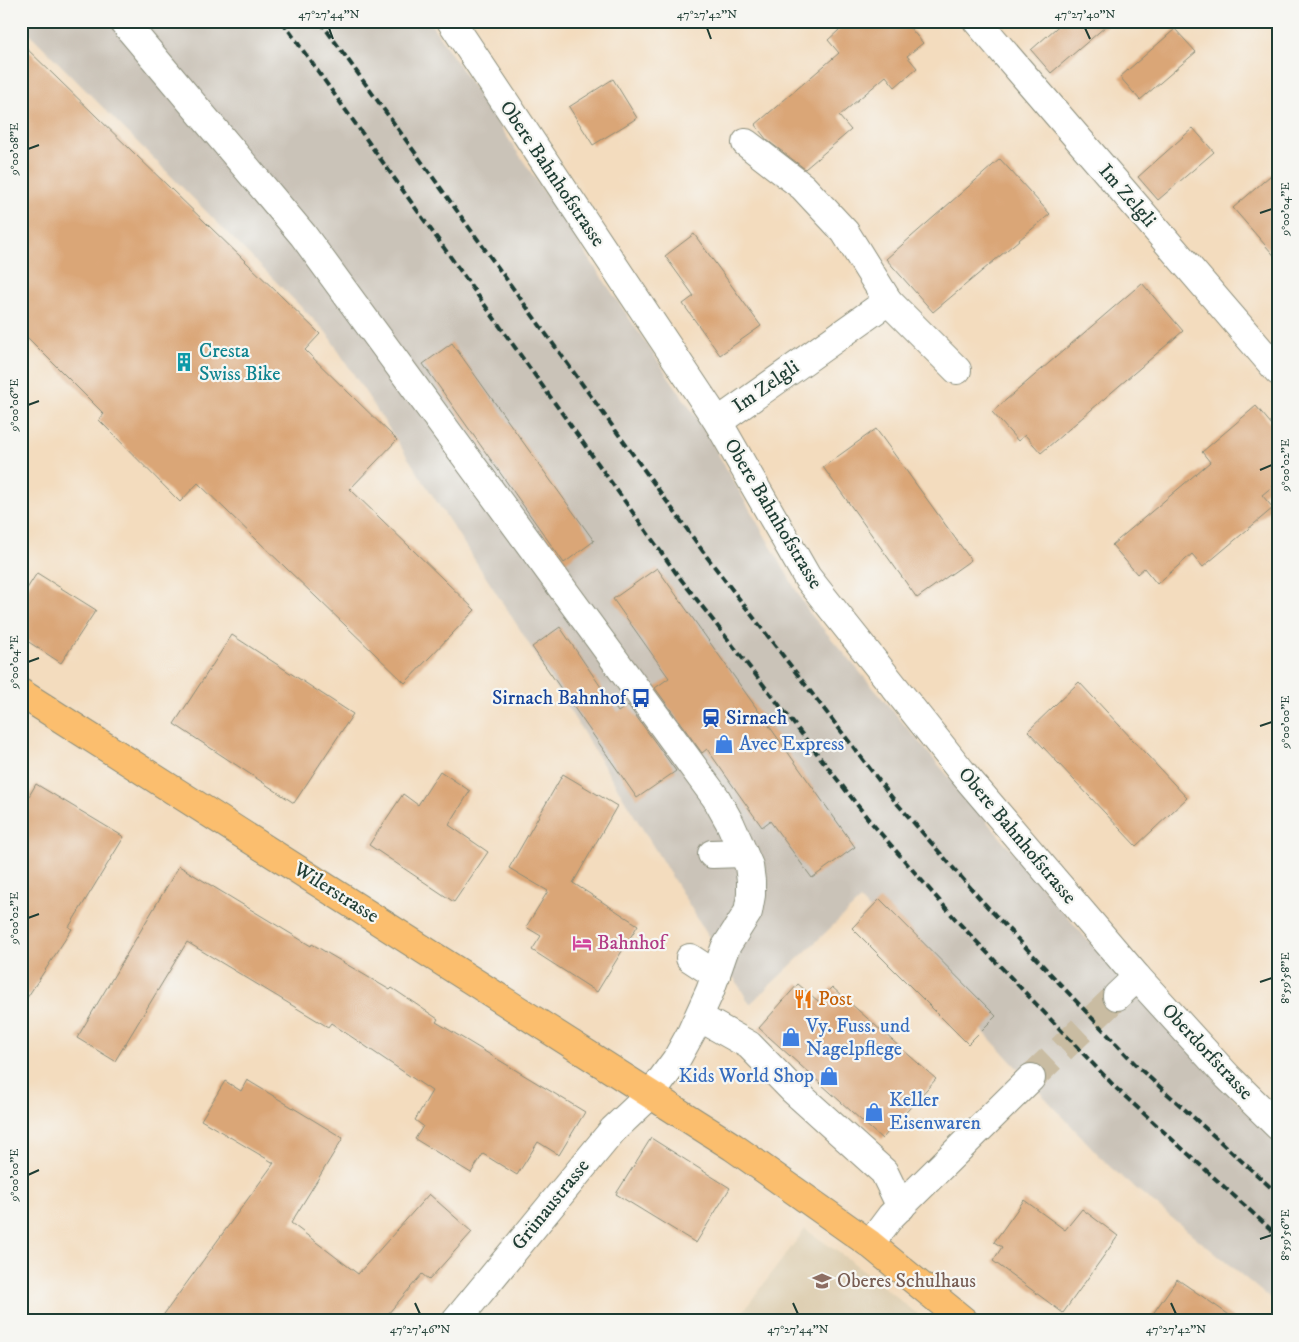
<svg xmlns="http://www.w3.org/2000/svg" width="1299" height="1342" viewBox="0 0 1299 1342" font-family="'IM FELL DW Pica',serif">
<style>
.built{fill:#decfb2}
.industrial{fill:#cac3b8}
.building{fill:#daa677}
.lines{fill:none;stroke-linecap:round;stroke-linejoin:round}
.minor-tunnel{stroke:#c9bca2;stroke-width:28;stroke-dasharray:28 14;stroke-linecap:butt}
.minor-casing{stroke:#898c79;stroke-width:30}
.major-casing{stroke:#898c79;stroke-width:30}
.minor{stroke:#fff;stroke-width:28}
.major{stroke:#fbbe6e;stroke-width:28}
.rail{stroke:#1f3d34;stroke-width:4;stroke-dasharray:8 4;stroke-linecap:butt}
.ticks{fill:none;stroke:#1f3d34;stroke-width:2}
.labels{text-anchor:middle;dominant-baseline:central;stroke-width:4.5;stroke-linejoin:round;paint-order:stroke}
.street-label{font-size:20px;fill:#1f3d34;stroke:#f6f6f2}
.culture-label{font-size:20px;fill:#0d838f;stroke:#f6f6f2;text-anchor:start}
.transit-label{font-size:20px;fill:#164399;stroke:#f6f6f2;text-anchor:end}
.shop-label{font-size:20px;fill:#366cbe;stroke:#f6f6f2;text-anchor:start}
.hotel-label{font-size:20px;fill:#b23c85;stroke:#f6f6f2;text-anchor:start}
.food-label{font-size:20px;fill:#c56008;stroke:#f6f6f2;text-anchor:start}
.education-label{font-size:20px;fill:#785e54;stroke:#f6f6f2;text-anchor:start}
.neatline{fill:none;stroke:#1f3d34;stroke-width:2}
.ticks-label{font-size:12px;text-anchor:middle;fill:#1f3d34}
</style>
<rect width="100%" height="100%" fill="#f6f6f2"/>
<filter id="ink" filterUnits="userSpaceOnUse"><feTurbulence type="fractalNoise" baseFrequency=".02" numOctaves="2"/><feDisplacementMap in="SourceGraphic" scale="10" xChannelSelector="R" yChannelSelector="G"/><feConvolveMatrix kernelMatrix="1 2 1 2 8 2 1 2 1" color-interpolation-filters="sRGB"/></filter>
<filter id="wash" filterUnits="userSpaceOnUse"><feTurbulence type="fractalNoise" baseFrequency=".0096" numOctaves="4" result="noise"/><feDisplacementMap in="SourceGraphic" scale="20" xChannelSelector="R" yChannelSelector="G"/><feGaussianBlur stdDeviation="1.12" result="paint"/><feColorMatrix in="noise" values="0 0 0 0 0 0 0 0 0 0 0 0 0 0 0 0 0 1.4 0 .05"/><feComposite in="paint" operator="in"/></filter>
<g filter="url(#wash)">
<rect width="100%" height="100%" fill="#f3dcbe"/>
<path class="built" d="M805,1229L851,1261L926,1321H736Z"/>
<path class="industrial" d="M21,21H429L702,426L808,611L1084,936L1278,1146V1305L1110,1167L860,900L750,1004L521,631L326,332L21,25Z"/>
<g id="blocks">
<g class="building">
<path d="M849,21H904L923,43L907,56L917,68L895,87L886,76L839,116L851,130L805,169L767,140L755,125L839,53L828,40Z"/>
<path d="M1064,21H1112L1051,73L1031,50Z"/>
<path d="M1175,29L1196,52L1140,100L1120,77Z"/>
<path d="M21,43L320,334L305,350L397,440L350,489L475,610L405,683L198,483L180,502L99,420L104,414L21,331Z"/>
<path d="M613,79L637,118L593,145L569,107Z"/>
<path d="M1193,128L1214,152L1158,200L1138,177Z"/>
<path d="M1000,159L1050,214L933,312L886,259Z"/>
<path d="M1278,169V260L1233,208Z"/>
<path d="M694,234L761,326L720,355L683,304L694,296L665,256Z"/>
<path d="M1142,283L1183,331L1041,453L1025,435L1018,441L992,412Z"/>
<path d="M452,343L594,541L564,563L423,364Z"/>
<path d="M1256,406L1278,432V482L1262,495L1273,508L1203,567L1192,554L1157,584L1144,568L1137,574L1112,545L1210,462L1202,452Z"/>
<path d="M876,429L971,560L917,598L823,467Z"/>
<path d="M657,568L855,847L812,878L770,821L762,827L707,749L702,753L655,688L669,678L613,599Z"/>
<path d="M37,573L96,610L61,663L21,637V598Z"/>
<path d="M560,627L618,712L628,705L676,771L637,798L532,647Z"/>
<path d="M232,635L353,714L294,803L174,724Z"/>
<path d="M1079,682L1187,798L1136,846L1028,731Z"/>
<path d="M440,771L470,791L449,825L488,852L454,902L369,845L403,794L418,805Z"/>
<path d="M563,774L617,806L573,883L638,925L597,992L532,950L541,936L526,927L548,891L509,868Z"/>
<path d="M36,784L124,837L69,927L72,929L21,1007V810Z"/>
<path d="M179,866L311,946L312,944L390,990L392,988L438,1019L436,1022L585,1112L559,1155L538,1142L517,1175L483,1154L471,1173L415,1139L423,1126L415,1120L432,1091L331,1023L328,1027L187,942L115,1061L77,1038Z"/>
<path d="M880,899L996,1016L968,1044L852,928Z"/>
<path d="M798,984L818,1001L832,987L936,1079L882,1139L759,1028Z"/>
<path d="M247,1080L343,1138L291,1223L358,1274L429,1194L472,1232L429,1280L422,1274L382,1321H159L274,1163L201,1120L225,1081L241,1091Z"/>
<path d="M651,1138L730,1188L696,1243L616,1194Z"/>
<path d="M1024,1200L1065,1230L1082,1209L1118,1236L1063,1313L993,1261L1002,1247L994,1242Z"/>
<path d="M1177,1279L1238,1321H1148Z"/>
</g>
</g>
</g>
<g filter="url(#ink)">
<use href="#blocks" fill-opacity="0" stroke="#898c79" stroke-width="1"/>
<g class="lines">
<path class="minor-tunnel" d="M1031,1078L1117,996"/>
<g class="minor-casing">
<g id="minor">
<path d="M123,21L303,235L716,798L730,823L749,866L751,881V895L748,912L725,948L710,991L691,1033L676,1060L651,1094L613,1130L456,1321"/>
<path d="M451,21L718,422L807,577L962,772L1137,977L1228,1077L1278,1126"/>
<path d="M977,21L1278,371"/>
<path d="M888,301L957,370"/>
<path d="M718,422L888,301L845,232L803,187L746,143"/>
<path d="M712,854L743,853"/>
<path d="M690,958L716,975"/>
<path d="M1117,996L1137,977"/>
<path d="M699,1017L749,1045L792,1089L884,1172L901,1207"/>
<path d="M870,1244L891,1216L1031,1078"/>
</g>
</g>
<g class="major-casing">
<path id="major" d="M21,693L733,1147L870,1244L964,1321"/>
</g>
<use href="#minor" class="minor"/>
<use href="#major" class="major"/>
<g class="rail">
<path d="M282,21L676,573L869,820L958,922L1117,1089L1278,1236"/>
<path d="M320,21L707,557L894,800L982,901L1139,1068L1278,1194"/>
</g>
</g>
</g>
<path class="ticks" d="M329,28L333,39M707,28L711,39M1085,28L1090,39M28,149L39,145M1260,213L1272,209M28,405L39,401M1260,470L1272,465M28,662L39,658M1260,726L1272,722M28,918L39,914M1260,982L1272,978M28,1175L39,1170M1260,1239L1272,1235M415,1303L420,1314M793,1303L798,1314M1171,1303L1176,1314"/>
<defs>
<g id="building-bare" transform="scale(1.5)"><path d="M-4-6H4V6H1V3H-1V6H-4ZM-2.5-4.3h1.7v1.8h-1.7ZM.8-4.3h1.7v1.8H.8ZM-2.5-1h1.7V.8h-1.7ZM.8-1h1.7V.8H.8Z" fill="#0f9aa8" stroke="#f6f6f2" stroke-width="2.5" paint-order="stroke"/></g>
<g id="bus-bare" transform="scale(1.5)"><path d="M-5-6H5V4H4V6H2V4H-2V6H-4V4H-5ZM-3.5-4V0h7V-4ZM-3.5 1.2v1.5H-2V1.2ZM2 1.2v1.5H3.5V1.2Z" fill="#1a4fb4" stroke="#f6f6f2" stroke-width="2.5" paint-order="stroke"/></g>
<g id="station-bare" transform="scale(1.5)"><path d="M-3-6H3Q5-6 5-4V2Q5 4 3 4L4.5 6H3L1.5 4h-3L-3 6H-4.5L-3 4Q-5 4-5 2V-4Q-5-6-3-6ZM-3.5-4v3h7v-3ZM-3.5 1v1.5H-2V1ZM2 1v1.5H3.5V1Z" fill="#1a4fb4" stroke="#f6f6f2" stroke-width="2.5" paint-order="stroke"/></g>
<g id="shop-bare" transform="scale(1.5)"><path d="M-5-2.5h2.3a2.7 3.5 0 0 1 5.4 0H5L5.5 6h-11ZM-1.5-2.5h3a1.5 2.3 0 0 0-3 0Z" fill="#3f7fe0" stroke="#f6f6f2" stroke-width="2.5" paint-order="stroke"/></g>
<g id="hotel-bare" transform="scale(1.5)"><path d="M-6-4.5h1.5V1H6V5H4.5V3h-9V5H-6ZM-4 0a1.8 1.8 0 1 1 3.6 0ZM.5 0V-2.5h3Q6-2.5 6 0Z" fill="#d1479c" stroke="#f6f6f2" stroke-width="2.5" paint-order="stroke"/></g>
<g id="restaurant-bare" transform="scale(1.5)"><path d="M-5-6h1v4h1v-4h1v4h1v-4h1v5L-1.5 .5V6h-2V.5L-5-1ZM5-6V6H3V1.5H1.5Q1.5-4 5-6Z" fill="#e8710a" stroke="#f6f6f2" stroke-width="2.5" paint-order="stroke"/></g>
<g id="school-bare" transform="scale(1.5)"><path d="M0-5L7-2L0 1L-7-2ZM-4 1L0 2.5L4 1V4Q0 6-4 4Z" fill="#8d6e63" stroke="#f6f6f2" stroke-width="2.5" paint-order="stroke"/></g>
</defs>
<g fill-rule="evenodd">
<use href="#building-bare" x="184" y="362"/>
<use href="#bus-bare" x="641" y="698"/>
<use href="#station-bare" x="711" y="718"/>
<use href="#shop-bare" x="724" y="744"/>
<use href="#hotel-bare" x="582" y="943"/>
<use href="#restaurant-bare" x="803" y="999"/>
<use href="#shop-bare" x="791" y="1037"/>
<use href="#shop-bare" x="829" y="1076"/>
<use href="#shop-bare" x="874" y="1112"/>
<use href="#school-bare" x="822" y="1281"/>
</g>
<g class="labels">
<g class="street-label">
<text transform="translate(552 174) rotate(56)">Obere Bahnhofstrasse</text>
<text transform="translate(1127 196) rotate(49)">Im Zelgli</text>
<text transform="translate(766 387) rotate(-35)">Im Zelgli</text>
<text transform="translate(773 514) rotate(59)">Obere Bahnhofstrasse</text>
<text transform="translate(1017 836) rotate(50)">Obere Bahnhofstrasse</text>
<text transform="translate(336 893) rotate(32)">Wilerstrasse</text>
<text transform="translate(1207 1052) rotate(47)">Oberdorfstrasse</text>
<text transform="translate(551 1205) rotate(-51)">Grünaustrasse</text>
</g>
<g class="culture-label">
<text x="199" y="351">Cresta<tspan x="199" dy="23">Swiss Bike</tspan></text>
</g>
<g class="transit-label">
<text x="626" y="698">Sirnach Bahnhof</text>
<text x="726" y="718" text-anchor="start">Sirnach</text>
</g>
<g class="shop-label">
<text x="739" y="744">Avec Express</text>
<text x="806" y="1026">Vy. Fuss. und<tspan x="806" dy="23">Nagelpflege</tspan></text>
<text x="814" y="1076" text-anchor="end">Kids World Shop</text>
<text x="889" y="1100">Keller<tspan x="889" dy="23">Eisenwaren</tspan></text>
</g>
<g class="hotel-label">
<text x="597" y="943">Bahnhof</text>
</g>
<g class="food-label">
<text x="818" y="999">Post</text>
</g>
<g class="education-label">
<text x="837" y="1281">Oberes Schulhaus</text>
</g>
</g>
<rect width="1299" height="1342" fill="none" stroke="#f6f6f2" stroke-width="55"/>
<rect x="28" y="28" width="1244" height="1286" class="neatline"/>
<g class="ticks-label">
<text x="329" y="18">47°27'44"N</text>
<text x="707" y="18">47°27'42"N</text>
<text x="1085" y="18">47°27'40"N</text>
<text transform="translate(14 149) rotate(-90)" y="4">9°00'08"E</text>
<text transform="translate(1285 209) rotate(-90)" y="4">9°00'04"E</text>
<text transform="translate(14 405) rotate(-90)" y="4">9°00'06"E</text>
<text transform="translate(1285 465) rotate(-90)" y="4">9°00'02"E</text>
<text transform="translate(14 662) rotate(-90)" y="4">9°00'04"E</text>
<text transform="translate(1285 722) rotate(-90)" y="4">9°00'00"E</text>
<text transform="translate(14 918) rotate(-90)" y="4">9°00'02"E</text>
<text transform="translate(1285 978) rotate(-90)" y="4">8°59'58"E</text>
<text transform="translate(14 1175) rotate(-90)" y="4">9°00'00"E</text>
<text transform="translate(1285 1235) rotate(-90)" y="4">8°59'56"E</text>
<text x="420" y="1333">47°27'46"N</text>
<text x="798" y="1333">47°27'44"N</text>
<text x="1176" y="1333">47°27'42"N</text>
</g>
</svg>
